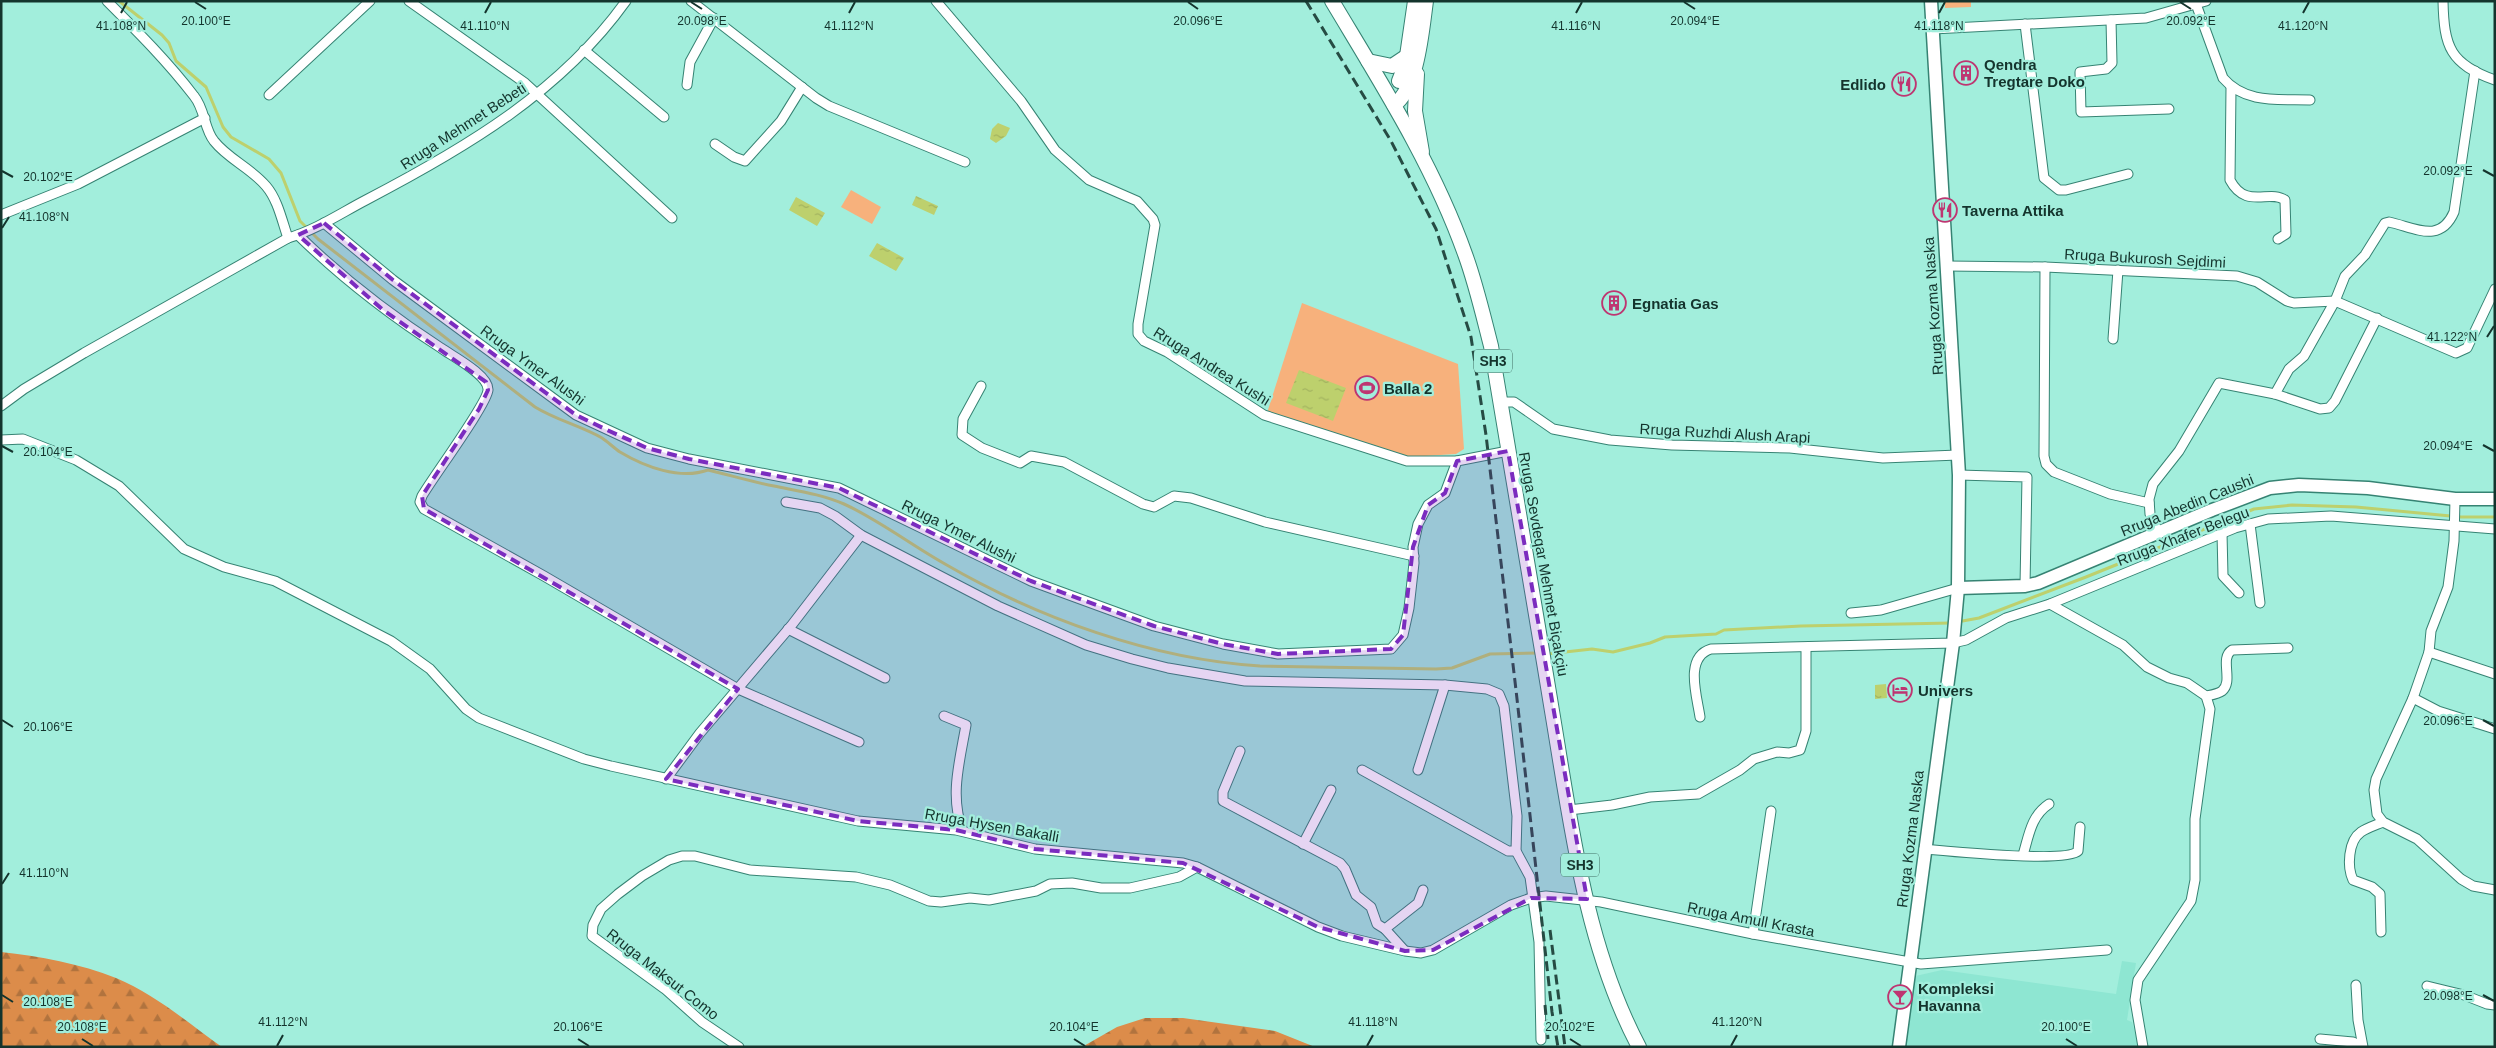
<svg xmlns="http://www.w3.org/2000/svg" width="2496" height="1048" viewBox="0 0 2496 1048" font-family="Arial,sans-serif">
<style>
.built{fill:#8ee6d2}
.forest{fill:url(#forest-firs)}
.garden{fill:#f7b17c}
.water{fill:url(#water-ripples)}
.lines{fill:none;stroke-linecap:round;stroke-linejoin:round}
.stream{stroke:#bdd06d;stroke-width:3}
.minor-casing{stroke:#368373;stroke-width:11}
.secondary-casing{stroke:#368373;stroke-width:15}
.primary-casing{stroke:#368373;stroke-width:16}
.minor{stroke:#fff;stroke-width:9}
.secondary{stroke:#fff;stroke-width:12}
.primary{stroke:#fff;stroke-width:14}
.rail{stroke:#264b43;stroke-width:3;stroke-dasharray:10 5;stroke-linecap:butt}
.marked{fill:#7b2cbf;fill-opacity:0.2;stroke:#7b2cbf;stroke-width:4;stroke-dasharray:10 6;stroke-linejoin:round}
.ticks{fill:none;stroke:#14342d;stroke-width:2}
.labels{text-anchor:middle;dominant-baseline:central;stroke-width:4.5;stroke-linejoin:round;paint-order:stroke}
.shield{fill:#a2eedc;stroke:#3f6c62;stroke-width:1}
.shield-label{font-size:14px;font-weight:bold;fill:#14342d}
.poi-label{font-size:15px;font-weight:bold;fill:#14342d;stroke:#a2eedc;text-anchor:start}
.street-label{font-size:15px;fill:#14342d;stroke:#a2eedc}
.ticks-label{font-size:12px;text-anchor:middle;fill:#14342d;stroke:#a2eedc;stroke-width:4.5;stroke-linejoin:round;paint-order:stroke}
</style>
<defs>
<pattern id="forest-firs" width="22" height="20" patternUnits="userSpaceOnUse" patternTransform="scale(1.25)"><rect width="22" height="20" fill="#dc8c4a"/><path d="M5 1l3.5 6h-7zM16 11l3.5 6h-7z" fill="#b1733e"/></pattern>
<pattern id="water-ripples" width="26" height="14" patternUnits="userSpaceOnUse" patternTransform="scale(1.25)"><rect width="26" height="14" fill="#bdd06d"/><path d="M2 4q2-2 4 0t4 0M15 11q2-2 4 0t4 0" fill="none" stroke="#a2b35f"/></pattern>
</defs>
<rect width="100%" height="100%" fill="#a2eedc"/>
<path class="built" d="M2122,961L2136,963L2127,1020L2132,1022L2139,1047H1904L1911,977L1942,970L2116,994Z"/>
<g class="forest">
<path d="M1,952C39,956 81,964 116,978C155,994 188,1023 222,1047H1Z"/>
<path d="M1145,1018H1183L1275,1031L1315,1047H1082L1117,1027Z"/>
</g>
<g class="garden">
<path d="M1945,1H1971V7L1945,8Z"/>
<path d="M851,190L881,207L872,224L841,207Z"/>
<path d="M1302,303L1458,364L1464,449L1456,454L1409,457L1267,413Z"/>
</g>
<g class="water">
<path d="M998,123L1010,128L1006,136L996,143L990,139L992,129Z"/>
<path d="M916,196L938,206L934,215L912,205Z"/>
<path d="M796,197L825,213L817,226L789,210Z"/>
<path d="M877,243L904,258L896,271L869,256Z"/>
<path d="M1299,370L1346,388L1333,421L1286,403Z"/>
<path d="M1886,684L1887,698L1875,699V685Z"/>
</g>
<g class="lines">
<g class="stream">
<path d="M119,1L162,35L169,43L176,61L206,87L223,127L231,137L269,159L281,173L300,221L318,239L535,407C556,420 581,426 602,438C608,442 614,448 620,452C645,467 680,480 708,470C730,475 752,482 774,486C798,491 821,494 844,504C879,520 911,545 945,564C1038,618 1151,659 1260,666L1436,669L1452,668L1490,654L1538,653"/>
<path d="M1957,622L1979,618L2086,577L2254,509L2292,505L2356,507L2461,517H2495"/>
<path d="M1547,654L1592,649L1613,652L1650,643L1665,637L1716,634L1724,630L1801,626L1951,623"/>
</g>
<g class="minor-casing">
<g id="minor">
<path d="M107,1C138,32 168,62 194,96C205,109 204,129 214,141C228,159 251,168 266,186C278,200 282,221 288,238"/>
<path d="M409,1L525,83L672,218"/>
<path d="M691,1L816,98L829,106L965,162"/>
<path d="M936,1L1021,101L1055,150L1089,180L1137,201L1153,219L1155,225L1138,324V334L1144,341L1167,352L1264,415L1407,461H1457"/>
<path d="M2443,1C2444,47 2450,64 2495,80"/>
<path d="M2196,4L2223,78C2245,104 2279,99 2310,100"/>
<path d="M2111,20L2112,63L2106,69L2080,72L2081,112L2169,109"/>
<path d="M2025,24L2044,178L2059,190H2066L2128,174"/>
<path d="M1933,29L2146,18L2206,1"/>
<path d="M584,50L664,117"/>
<path d="M687,85L690,62L714,18"/>
<path d="M2231,88L2230,180C2246,210 2269,189 2285,200L2286,234L2278,239"/>
<path d="M269,95L370,1"/>
<path d="M715,144L734,157L745,161L781,121L802,87"/>
<path d="M1,215L78,184L205,118"/>
<path d="M324,223L393,280L576,415L647,448L689,459L839,488L1031,581L1154,626L1223,644L1278,654L1391,649L1403,635L1409,608L1414,563L1413,547L1418,524L1428,505L1445,493L1457,461L1508,451"/>
<path d="M298,235C342,278 390,315 441,348C452,356 489,375 488,390C487,404 433,477 422,496L420,502L424,509L544,576L738,689L859,742"/>
<path d="M1947,266L2045,267L2237,276L2257,282L2287,301L2294,303L2335,301L2456,353L2467,348L2495,289"/>
<path d="M2045,267L2044,456L2046,464L2054,472L2110,494L2149,503"/>
<path d="M2113,339L2118,270"/>
<path d="M981,386L963,419L962,435L982,448L1020,463L1031,456L1064,462L1143,504L1154,507L1174,496L1191,498L1265,522L1414,556"/>
<path d="M2275,394L2289,369L2304,356L2335,301L2345,276L2365,255L2385,223L2389,222C2416,228 2440,244 2454,212L2475,71"/>
<path d="M1500,402H1514L1553,429L1610,440L1672,445L1790,448L1883,458L1958,455"/>
<path d="M1,406L24,389L84,353L288,238C316,230 341,213 366,200C464,149 561,92 626,1"/>
<path d="M1,440L23,439L76,460L119,486L184,549L224,567L275,581L391,641L430,669L466,709L479,718L584,759L611,766L858,821L956,830L1035,849L1183,863L1197,867L1318,927L1342,936L1405,951L1421,953L1433,950L1511,905L1531,898L1546,896L1601,902L1753,934L1921,964L2107,950"/>
<path d="M1959,475L2027,477L2025,586"/>
<path d="M2455,499L2454,541L2448,587L2431,631L2429,652L2413,698L2376,779L2374,790L2377,814L2383,822L2417,839L2461,879L2473,886L2495,890"/>
<path d="M786,502L820,508L835,516L861,535L998,606L1086,645L1132,659L1168,668L1245,681L1445,685L1487,689L1499,694L1504,706L1517,816L1516,851L1530,877L1539,942L1541,1040"/>
<path d="M2250,524L2260,603"/>
<path d="M2222,533L2223,576L2239,593"/>
<path d="M2159,534L2150,514L2149,499L2153,484L2179,451L2219,383L2275,394L2320,409L2329,408L2335,401L2377,318"/>
<path d="M2050,604L2123,645L2147,667L2169,678L2187,683L2206,696L2210,709L2195,819V880L2191,901L2138,980L2135,1000L2143,1047"/>
<path d="M1851,613L1881,610L1958,588"/>
<path d="M788,629L885,678"/>
<path d="M2429,652L2495,674"/>
<path d="M2206,696C2211,695 2218,694 2222,691C2234,681 2219,658 2232,650L2288,648"/>
<path d="M2413,698L2438,711L2495,729"/>
<path d="M944,716L966,725C960,760 949,797 963,831"/>
<path d="M1700,717C1697,696 1684,657 1711,649L1953,643L1966,640L2006,618L2050,604L2235,528L2268,519L2331,516L2495,529"/>
<path d="M1240,751L1223,792V801L1340,863L1345,869L1356,895L1371,907L1377,924L1385,929L1404,950"/>
<path d="M1362,770L1508,851H1516"/>
<path d="M1418,770L1445,685"/>
<path d="M666,779L700,733L791,626L861,535"/>
<path d="M1569,810L1612,805L1650,797L1698,794L1740,770L1754,759L1777,752L1789,753L1800,750L1806,731V648"/>
<path d="M1303,844L1331,790"/>
<path d="M1924,849C1947,851 2067,863 2078,851L2080,827"/>
<path d="M2023,855C2029,835 2031,816 2049,804"/>
<path d="M1385,929L1418,903L1423,890"/>
<path d="M2381,932L2380,894L2372,887L2353,880C2347,867 2348,841 2361,832C2367,828 2376,825 2383,822"/>
<path d="M1753,934L1771,811"/>
<path d="M2356,985L2358,1020L2363,1047"/>
<path d="M2427,986L2464,995L2487,1004L2495,1005"/>
<path d="M2320,1039L2353,1042L2362,1047"/>
<path d="M739,1047L702,1022L665,989L592,936L593,925L601,909L618,894L642,876L669,860L682,856H695L750,870L856,877L890,885L929,901L941,902L970,898L989,900L1036,891L1050,884L1072,883L1101,888H1130L1179,877L1197,867"/>
</g>
</g>
<g class="secondary-casing">
<g id="secondary">
<path d="M1958,588L2025,586L2038,583L2212,510L2270,488L2299,485L2368,488L2455,499H2495"/>
<path d="M1899,1047L1953,643L1958,588L1959,475L1931,1"/>
</g>
</g>
<g class="primary-casing">
<g id="primary">
<path d="M1332,1C1381,83 1433,164 1465,254C1476,284 1483,315 1491,346C1511,467 1532,589 1552,711C1571,824 1585,945 1639,1047"/>
<path d="M1368,61L1392,66L1407,56"/>
<path d="M1417,74L1415,111L1422,152"/>
<path d="M1399,81L1406,63L1415,1"/>
<path d="M1394,105C1418,88 1422,29 1426,1"/>
</g>
</g>
<use href="#minor" class="minor"/>
<use href="#secondary" class="secondary"/>
<use href="#primary" class="primary"/>
<g class="rail">
<path d="M1306,1L1391,141L1436,229L1471,337L1486,435L1516,690L1552,1012L1558,1047"/>
<path d="M1550,930L1565,1047"/>
<path d="M1545,1005L1548,1039"/>
</g>
</g>
<path class="marked" d="M324,223L393,280L576,415L607,430L647,448L689,459L839,488L1031,581L1154,626L1223,644L1278,654L1391,649L1403,635L1413,547L1428,505L1445,493L1457,461L1508,451L1587,899L1531,898L1433,950L1405,951L1318,927L1183,863L1035,849L956,830L858,821L666,779L738,689L424,509L422,496L479,409L488,390L486,382L383,310L298,235Z"/>
<path class="ticks" d="M195,2L206,9M691,2L702,9M1188,2L1198,9M1684,2L1695,9M2180,2L2191,9M121,13L127,2M485,13L491,2M849,13L855,2M1576,13L1582,2M1939,13L1945,2M2303,13L2309,2M2483,170L2494,176M2,171L13,177M2,228L9,217M2487,337L2494,326M2483,445L2494,451M2,446L13,452M2,720L13,727M2483,720L2494,726M2,884L9,873M2,995L13,1002M2483,995L2494,1001M82,1039L93,1046M578,1039L589,1046M1074,1039L1085,1046M1570,1039L1581,1046M2066,1039L2077,1046M277,1046L283,1035M1367,1046L1373,1035M1731,1046L1737,1035"/>
<defs>
<g id="building-ring" transform="scale(1.25)"><circle r="9.5" fill="#a2eedc" stroke="#be3571" stroke-width="1.5"/><path d="M-4-6H4V6H1V3H-1V6H-4ZM-2.5-4.3h1.7v1.8h-1.7ZM.8-4.3h1.7v1.8H.8ZM-2.5-1h1.7V.8h-1.7ZM.8-1h1.7V.8H.8Z" fill="#be3571"/></g>
<g id="restaurant-ring" transform="scale(1.25)"><circle r="9.5" fill="#a2eedc" stroke="#be3571" stroke-width="1.5"/><path d="M-5-6h1v4h1v-4h1v4h1v-4h1v5L-1.5 .5V6h-2V.5L-5-1ZM5-6V6H3V1.5H1.5Q1.5-4 5-6Z" fill="#be3571"/></g>
<g id="stadium-ring" transform="scale(1.25)"><circle r="9.5" fill="#a2eedc" stroke="#be3571" stroke-width="1.5"/><path d="M0-5a6.5 5 0 1 0 0 10a6.5 5 0 1 0 0-10ZM-3.5-1.8h7v3.6h-7Z" fill="#be3571"/></g>
<g id="hotel-ring" transform="scale(1.25)"><circle r="9.5" fill="#a2eedc" stroke="#be3571" stroke-width="1.5"/><path d="M-6-4.5h1.5V1H6V5H4.5V3h-9V5H-6ZM-4 0a1.8 1.8 0 1 1 3.6 0ZM.5 0V-2.5h3Q6-2.5 6 0Z" fill="#be3571"/></g>
<g id="bar-ring" transform="scale(1.25)"><circle r="9.5" fill="#a2eedc" stroke="#be3571" stroke-width="1.5"/><path d="M-6-5H6L.8 .8V4.5H3.5V6h-7V4.5H-.8V.8Z" fill="#be3571"/></g>
</defs>
<g fill-rule="evenodd">
<use href="#building-ring" x="1966" y="73"/>
<use href="#restaurant-ring" x="1904" y="84"/>
<use href="#restaurant-ring" x="1945" y="210"/>
<use href="#building-ring" x="1614" y="303"/>
<use href="#stadium-ring" x="1367" y="388"/>
<use href="#hotel-ring" x="1900" y="690"/>
<use href="#bar-ring" x="1900" y="997"/>
</g>
<g class="labels">
<g class="shield">
<rect x="1474" y="349.5" width="38" height="23" rx="4"/>
<rect x="1561" y="853.5" width="38" height="23" rx="4"/>
</g>
<g class="shield-label">
<text x="1493" y="361">SH3</text>
<text x="1580" y="865">SH3</text>
</g>
<g class="poi-label">
<text x="1984" y="64">Qendra<tspan x="1984" dy="17">Tregtare Doko</tspan></text>
<text x="1886" y="84" text-anchor="end">Edlido</text>
<text x="1962" y="210">Taverna Attika</text>
<text x="1632" y="303">Egnatia Gas</text>
<text x="1384" y="388">Balla 2</text>
<text x="1918" y="690">Univers</text>
<text x="1918" y="988">Kompleksi<tspan x="1918" dy="17">Havanna</tspan></text>
</g>
<g class="street-label">
<text transform="translate(463 126) rotate(-33)">Rruga Mehmet Bebeti</text>
<text transform="translate(2145 258) rotate(3)">Rruga Bukurosh Sejdimi</text>
<text transform="translate(1933 306) rotate(-94)">Rruga Kozma Naska</text>
<text transform="translate(533 365) rotate(36)">Rruga Ymer Alushi</text>
<text transform="translate(1212 366) rotate(32)">Rruga Andrea Kushi</text>
<text transform="translate(1725 433) rotate(3)">Rruga Ruzhdi Alush Arapi</text>
<text transform="translate(2187 505) rotate(-22)">Rruga Abedin Caushi</text>
<text transform="translate(959 531) rotate(26)">Rruga Ymer Alushi</text>
<text transform="translate(2183 536) rotate(-21)">Rruga Xhafer Belegu</text>
<text transform="translate(1544 564) rotate(80)">Rruga Sevdeqar Mehmet Biçakçiu</text>
<text transform="translate(992 825) rotate(10)">Rruga Hysen Bakalli</text>
<text transform="translate(1910 839) rotate(-83)">Rruga Kozma Naska</text>
<text transform="translate(1751 919) rotate(11)">Rruga Amull Krasta</text>
<text transform="translate(663 974) rotate(38)">Rruga Maksut Como</text>
</g>
</g>
<g class="ticks-label">
<text x="206" y="25">20.100°E</text>
<text x="1695" y="25">20.094°E</text>
<text x="2191" y="25">20.092°E</text>
<text x="702" y="25">20.098°E</text>
<text x="1198" y="25">20.096°E</text>
<text x="121" y="30">41.108°N</text>
<text x="485" y="30">41.110°N</text>
<text x="849" y="30">41.112°N</text>
<text x="1576" y="30">41.116°N</text>
<text x="1939" y="30">41.118°N</text>
<text x="2303" y="30">41.120°N</text>
<text x="2448" y="175">20.092°E</text>
<text x="48" y="181">20.102°E</text>
<text x="44" y="221">41.108°N</text>
<text x="2452" y="341">41.122°N</text>
<text x="2448" y="450">20.094°E</text>
<text x="48" y="456">20.104°E</text>
<text x="2448" y="725">20.096°E</text>
<text x="48" y="731">20.106°E</text>
<text x="44" y="877">41.110°N</text>
<text x="2448" y="1000">20.098°E</text>
<text x="48" y="1006">20.108°E</text>
<text x="283" y="1026">41.112°N</text>
<text x="1373" y="1026">41.118°N</text>
<text x="1737" y="1026">41.120°N</text>
<text x="82" y="1031">20.108°E</text>
<text x="578" y="1031">20.106°E</text>
<text x="1074" y="1031">20.104°E</text>
<text x="1570" y="1031">20.102°E</text>
<text x="2066" y="1031">20.100°E</text>
</g>
<rect width="2496" height="1048" fill="none" stroke="#14342d" stroke-width="5"/>
</svg>
